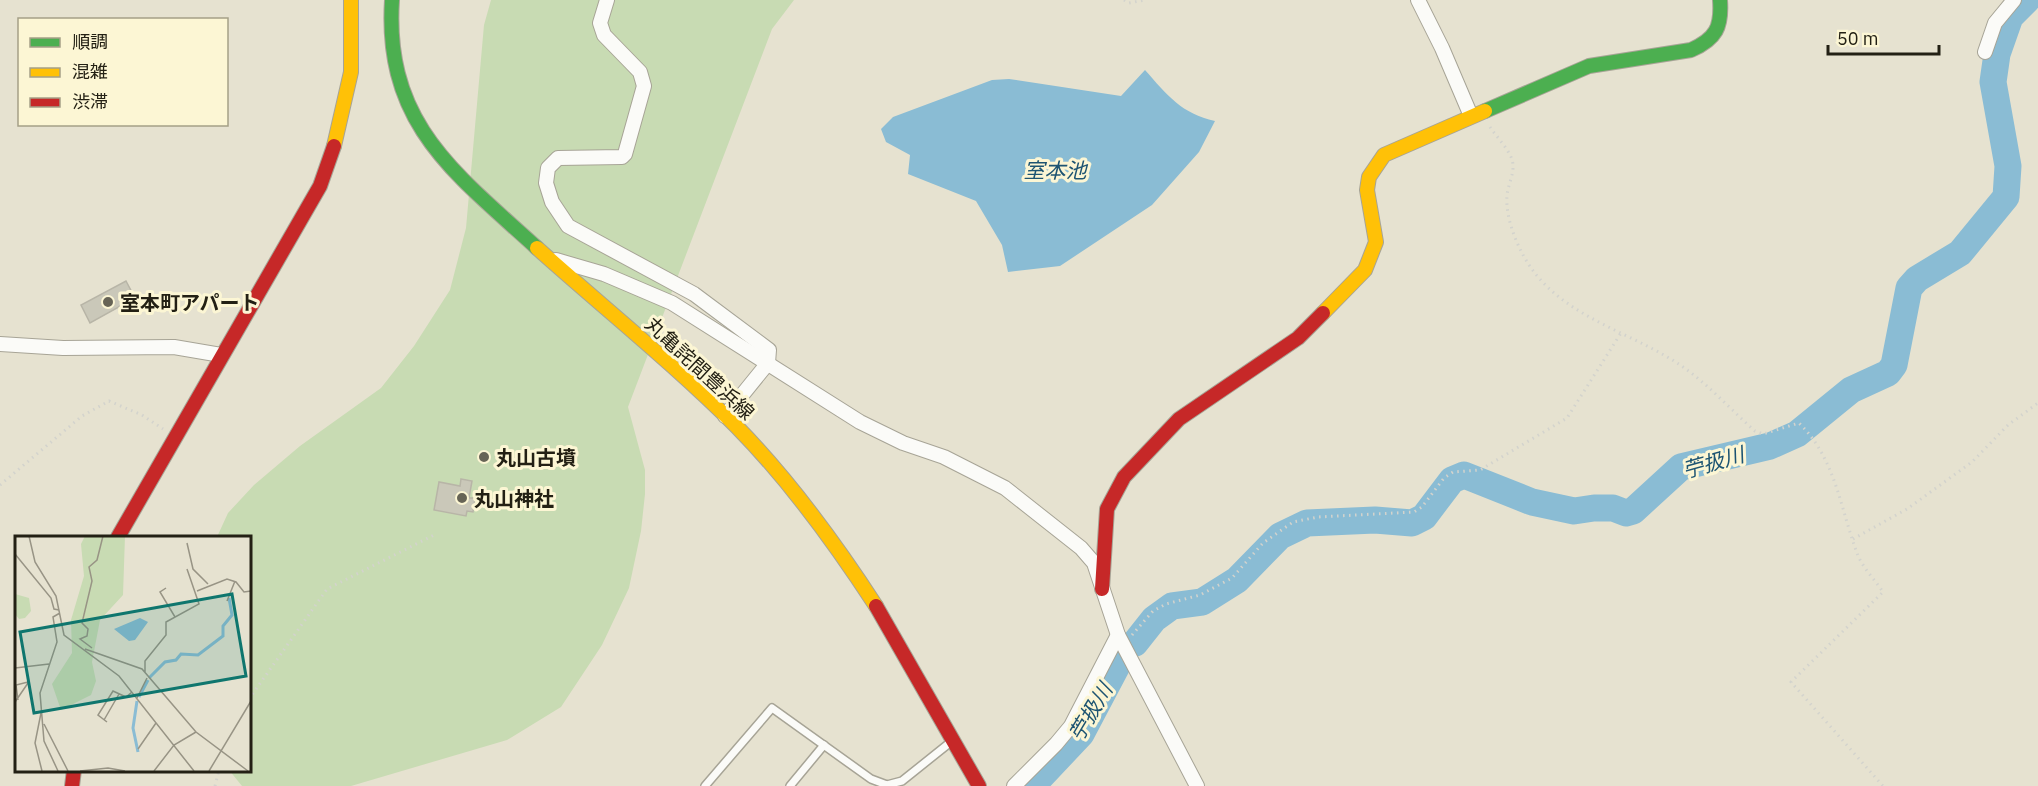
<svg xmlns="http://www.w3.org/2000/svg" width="2038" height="786" viewBox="0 0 2038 786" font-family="'IBM Plex Sans','Noto Sans JP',sans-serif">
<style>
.green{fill:#c8dbb3}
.water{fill:#8abcd4}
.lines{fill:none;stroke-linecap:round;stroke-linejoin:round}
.river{stroke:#8abcd4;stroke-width:27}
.building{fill:#cac8b9;stroke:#b8b5a7;stroke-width:1.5}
.lane-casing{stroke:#a7a496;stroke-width:10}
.street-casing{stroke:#a7a496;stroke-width:16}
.fast-casing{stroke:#a7a496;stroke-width:16}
.slow-casing{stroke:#a7a496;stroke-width:16}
.jam-casing{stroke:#a7a496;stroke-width:16}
.path{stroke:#d3d3cd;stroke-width:3;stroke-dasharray:1.5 4.5;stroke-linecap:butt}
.lane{stroke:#fbfbf8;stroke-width:7}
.street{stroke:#fbfbf8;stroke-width:14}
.fast{stroke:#4caf50;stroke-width:14}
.slow{stroke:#ffc107;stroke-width:14}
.jam{stroke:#c62828;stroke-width:14}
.poi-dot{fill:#676456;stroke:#fcf6d4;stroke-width:2}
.labels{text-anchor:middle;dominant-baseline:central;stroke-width:6;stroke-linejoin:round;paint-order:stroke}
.poi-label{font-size:20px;font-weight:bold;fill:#232014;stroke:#fcf6d4;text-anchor:start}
.street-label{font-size:20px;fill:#232014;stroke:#fcf6d4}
.water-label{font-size:21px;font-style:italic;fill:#1d5472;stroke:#fcf6d4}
.inset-river{fill:none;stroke:#8abcd4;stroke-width:3}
.inset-road{fill:none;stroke:#989485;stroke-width:1.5}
.view{fill:#0f766e;fill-opacity:0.15;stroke:#0f766e;stroke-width:3}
.inset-edge{fill:none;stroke:#232014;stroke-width:3}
</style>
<rect width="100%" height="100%" fill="#e6e2d0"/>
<path class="green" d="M491,0H794L772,29L628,407L645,470V494L641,531L629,588L602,645L561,707L507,740L351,786H242L229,770H249V537H217L228,513L254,485L300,446L381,388L414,346L450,290L466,228L484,25Z"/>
<path class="water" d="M1145,70C1167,95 1182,114 1215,121L1199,152L1152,205L1060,266L1008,272L1002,245L976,201L908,174L910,155L886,142L881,129L893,117L992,80L1009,79L1121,96Z"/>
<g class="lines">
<g class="river">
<path d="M1135,643L1154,619L1172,606L1202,602L1237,580L1280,536L1307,523L1375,520L1412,523L1424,517L1452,480L1464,475L1532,502L1574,511L1594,508H1613L1626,513L1633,511L1681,467L1770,446L1797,434L1851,390L1888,373L1894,365L1909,288L1917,279L1960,253L2006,197L2008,166L1993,82L1997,54L2010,17L2027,0"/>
<path d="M1032,786L1081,734L1119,662"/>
</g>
</g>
<g class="building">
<path d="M126,281L135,298L90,323L81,305Z"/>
<path d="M461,479L472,481L469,498H475L473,512L467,511L466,516L434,510L439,482L460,486Z"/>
</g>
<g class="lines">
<g class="lane-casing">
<g id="lane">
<path d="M705,786L772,708L871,779L887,785L902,781L952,741"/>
<path d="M790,786L824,745"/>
</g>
</g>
<g class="street-casing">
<g id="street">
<path d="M607,0L600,23L604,35L640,72L644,86L625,154L622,157L558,158L548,168L546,183L552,202L568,226L694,294L769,350L768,363L725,416"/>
<path d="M1418,0L1442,48L1471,116"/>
<path d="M1985,52L1995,23L2014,0"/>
<path d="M556,260L604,274L672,303L860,422L903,443L944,457L1005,488L1081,548L1094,563L1118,635L1197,786"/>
<path d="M0,344L63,348L174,347L221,355"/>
<path d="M1014,786L1056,744L1071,726L1118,635"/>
</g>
</g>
<g class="fast-casing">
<g id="fast">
<path d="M392,0C384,124 455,173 537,248"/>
<path d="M1485,111L1589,66L1691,50C1716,39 1722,27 1720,0"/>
</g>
</g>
<g class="slow-casing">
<g id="slow">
<path d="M334,146L351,72V0"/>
<path d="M537,248C604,308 674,364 737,427C790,481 835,543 876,606"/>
<path d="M1323,313L1365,270L1376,242L1367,190L1369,177L1384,155L1485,111"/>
</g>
</g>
<g class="jam-casing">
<g id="jam">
<path d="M118,537L320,186L334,146"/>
<path d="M1102,589L1107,509L1124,477L1179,419L1298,338L1323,313"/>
<path d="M876,606L979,786"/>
<path d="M72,786L74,770"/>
</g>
</g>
<g class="path">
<path d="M1124,0L1129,3L1145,0"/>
<path d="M1490,127C1496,136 1506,146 1511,157C1517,171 1508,182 1507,196C1505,220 1520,254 1534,272C1571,320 1636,334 1683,367C1709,385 1731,410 1755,431L1763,434L1799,423C1836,459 1840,508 1857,553C1862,567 1875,580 1883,592L1791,682L1883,786"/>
<path d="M0,485L82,416L109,401L142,415L163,429"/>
<path d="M1853,539L1907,509L1972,462L2008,425L2038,403"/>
<path d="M1132,635L1153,611L1166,604L1200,595L1232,578L1263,543L1293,522L1318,517L1414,512L1422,507L1444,478L1453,472L1480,470L1567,418L1621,333"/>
<path d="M249,699L327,589L436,534"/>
<path d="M215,786L219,770"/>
</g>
<use href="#lane" class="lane"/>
<use href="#street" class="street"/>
<use href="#fast" class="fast"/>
<use href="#slow" class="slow"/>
<use href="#jam" class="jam"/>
</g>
<g class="poi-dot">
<circle cx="108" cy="302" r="6"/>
<circle cx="484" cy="457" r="6"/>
<circle cx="462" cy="498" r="6"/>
</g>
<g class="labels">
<g class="poi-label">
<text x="120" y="302">室本町アパート</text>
<text x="496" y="457">丸山古墳</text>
<text x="474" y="498">丸山神社</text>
</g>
<g class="street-label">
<text transform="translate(700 368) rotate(43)">丸亀詫間豊浜線</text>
</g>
<g class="water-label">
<text x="1055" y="170">室本池</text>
<text transform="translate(1713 462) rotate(-16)">苧扱川</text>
<text transform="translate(1090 712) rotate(-59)">苧扱川</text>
</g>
</g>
<g transform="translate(15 536)">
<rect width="236" height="236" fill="#e6e2d0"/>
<path d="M70,0H110L108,59L85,84L77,126L81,145L76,159L46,174L37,148L57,117L56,84L69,40L66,8ZM0,58L14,62L16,75L10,82L4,83L0,78Z" fill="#c8dbb3"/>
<path d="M125,82L133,86L120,104L114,105L99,93Z" fill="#8abcd4"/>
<path class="inset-river" d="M134,142L150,126L161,124L166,118L183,119L208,100V90L217,79L214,62M124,161L133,144M122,165L118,192L123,216"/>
<path class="inset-road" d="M14,0L20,26L41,60L49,99L104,140L179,235M172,7L178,33L193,48M0,18L36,62L39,73L44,74M151,52L145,56L160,81M182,55L212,43L221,46L229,56L236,55M212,65L220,45M77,112L65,103L72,100L73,93L67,87L77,45L74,31L82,24L88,0M70,113L127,133L181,196L233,235M0,132L34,128M130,136V125L151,99V86L184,68L172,33M122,162L132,142M3,164L1,149L13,146M0,166L13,147M26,177L20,207L27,235M89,184L104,158M92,186L83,179L98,155L111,161L117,156M29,188L53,235M123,213L141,187M43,235L29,205L25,157L42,106L38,81L45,77M65,235L93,232L110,235M139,235L159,209L181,196M194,235L236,165"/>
<path class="view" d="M217,58L231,140L19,177L5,96Z"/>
<rect width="236" height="236" class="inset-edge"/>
</g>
<rect x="18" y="18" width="210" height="108" fill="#fcf6d4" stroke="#a5a087" stroke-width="1.5"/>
<rect x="30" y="38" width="30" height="9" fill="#4caf50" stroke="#a5a087" stroke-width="1.5"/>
<text x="72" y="48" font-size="18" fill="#232014">順調</text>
<rect x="30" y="68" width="30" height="9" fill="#ffc107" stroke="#a5a087" stroke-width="1.5"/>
<text x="72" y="78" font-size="18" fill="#232014">混雑</text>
<rect x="30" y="98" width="30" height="9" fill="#c62828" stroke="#a5a087" stroke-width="1.5"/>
<text x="72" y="108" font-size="18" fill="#232014">渋滞</text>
<path d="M1828 45v9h111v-9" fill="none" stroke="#232014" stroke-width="3"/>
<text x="1837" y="45" font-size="18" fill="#232014" stroke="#fcf6d4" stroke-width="4.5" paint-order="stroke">50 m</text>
</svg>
